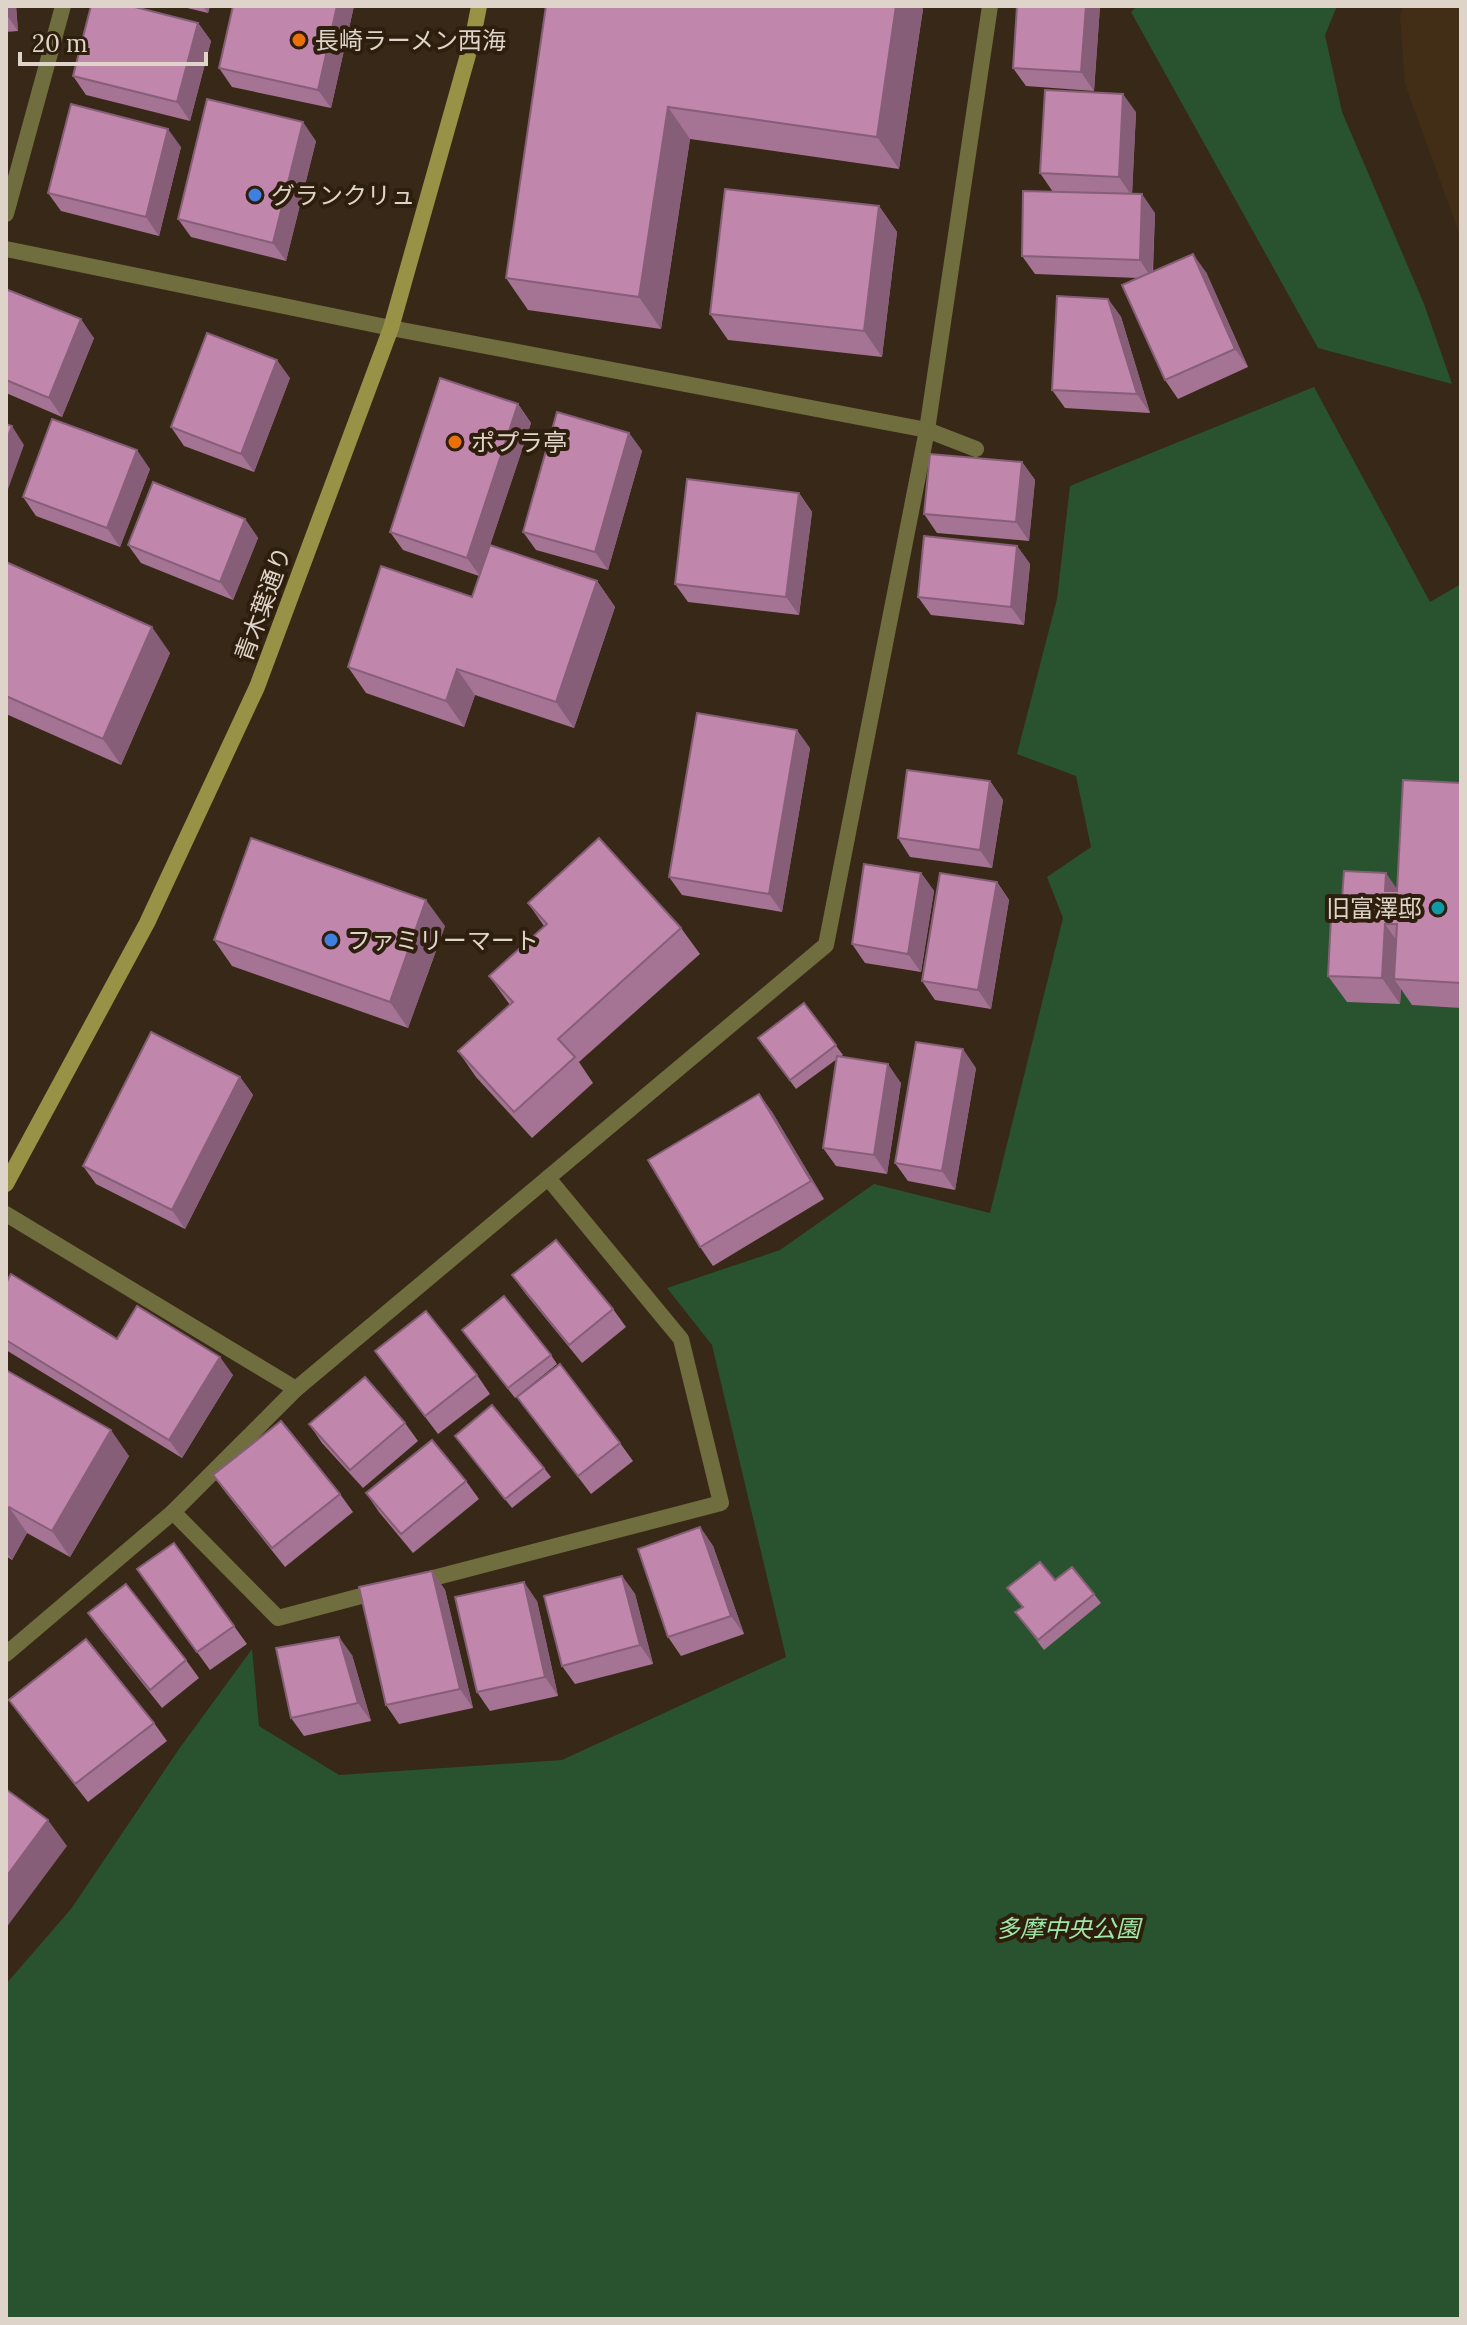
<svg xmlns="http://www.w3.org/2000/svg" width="1467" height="2325" viewBox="0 0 1467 2325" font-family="Lora,'Noto Sans JP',serif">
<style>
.built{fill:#422d17}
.green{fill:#28532e}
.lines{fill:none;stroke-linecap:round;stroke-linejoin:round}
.street{stroke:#706d3f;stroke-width:16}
.secondary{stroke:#979245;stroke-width:16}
.wall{fill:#a57393}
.shaded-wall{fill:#865e78}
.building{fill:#c086ab;stroke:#865e78;stroke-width:2}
.food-dot{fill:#e8710a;stroke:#2e1e0d;stroke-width:3}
.shop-dot{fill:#3f7fe0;stroke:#2e1e0d;stroke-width:3}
.culture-dot{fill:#0f9aa8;stroke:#2e1e0d;stroke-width:3}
.labels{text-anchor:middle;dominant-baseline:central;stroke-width:8;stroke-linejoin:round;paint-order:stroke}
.poi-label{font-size:24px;fill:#dfd4c9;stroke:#2e1e0d;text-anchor:start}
.street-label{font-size:24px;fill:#dfd4c9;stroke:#2e1e0d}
.park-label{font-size:24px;font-style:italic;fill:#9ee7a6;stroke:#2e1e0d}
</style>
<rect width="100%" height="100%" fill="#382817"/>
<path class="built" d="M1403,6H1461V238L1405,84L1400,16Z"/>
<g class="green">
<path d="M1137,6H1337L1325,35L1342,112L1424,304L1452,384L1318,348L1131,12Z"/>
<path d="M1314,387L1430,602L1461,584V2319H6V1984L71,1909L179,1749L252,1649L259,1726L339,1775L562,1760L786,1657L712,1345L667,1288L780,1250L874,1184L990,1213L1063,918L1047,877L1091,847L1076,776L1017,754L1057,599L1070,486Z"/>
</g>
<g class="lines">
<g class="street">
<path d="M6,214L63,6"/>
<path d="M6,249L391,328L927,430L976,449"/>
<path d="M6,1214L296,1389"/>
<path d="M173,1512L278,1618L380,1591"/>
<path d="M418,1582L721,1503L681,1339L548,1178"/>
<path d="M6,1654L173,1512L296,1389L826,945L927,430L990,6"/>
</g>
<path class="secondary" d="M6,1184L147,923L257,687L391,328L473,37L479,6"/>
</g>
<g class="wall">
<path d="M6,6H16L18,31L6,32Z"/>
<path d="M179,6H210L208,13Z"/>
<path d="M233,6H354L331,108L232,87L219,68Z"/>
<path d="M546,6H920L923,9L899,169L690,139L661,329L528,310L506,278Z"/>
<path d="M1100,6L1094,91L1026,86L1013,68Z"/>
<path d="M198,23L211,41L190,121L86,95L73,76Z"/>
<path d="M1136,112L1132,194L1155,213L1153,272H1206L1248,367L1178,399L1165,380L1138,278L1035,274L1022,256L1053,192L1040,173Z"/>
<path d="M316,141L286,261L191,237L178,219Z"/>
<path d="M181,147L159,236L61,211L48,193Z"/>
<path d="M879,206L897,232L882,357L728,340L710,314Z"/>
<path d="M6,294L94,338L62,417L6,393Z"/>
<path d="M1108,299L1121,317L1150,413L1065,408L1052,390Z"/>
<path d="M290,378L254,472L184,446L171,427Z"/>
<path d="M518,404L531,423L490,545L597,581L615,607L574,728L475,695L464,727L366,693L348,667L472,597L479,576L403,550L390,532Z"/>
<path d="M629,433L642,451L608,570L536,550L523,532Z"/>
<path d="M1022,462L1035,480L1029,541L937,533L924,514Z"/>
<path d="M150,469L120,547L36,516L23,497Z"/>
<path d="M799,493L812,512L799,615L688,602L675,584Z"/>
<path d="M245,519L258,538L233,600L141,563L128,545Z"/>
<path d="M1017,546L1030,564L1024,625L931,615L918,597Z"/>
<path d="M6,562L170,653L121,765L6,714Z"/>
<path d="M810,748L782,912L682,895L669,877Z"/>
<path d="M990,781L1003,800L992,868L910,857L898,838Z"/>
<path d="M1461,783V1008L1412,1005L1401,989L1400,1004L1347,1002L1328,976L1342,899L1397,889Z"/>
<path d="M921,873L934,891L921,972L865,963L852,944Z"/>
<path d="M997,882L1009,900L991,1009L935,1000L922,981Z"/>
<path d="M528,903L681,928L700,954L579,1062L593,1083L532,1138L476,1077L458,1051L510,1005L489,976L544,926Z"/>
<path d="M445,926L408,1028L232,966L214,940Z"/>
<path d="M804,1003L843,1055L840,1057L901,1083L887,1174L836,1166L823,1148L837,1059L796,1089L758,1038Z"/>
<path d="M976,1068L955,1190L908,1181L895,1163Z"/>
<path d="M240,1077L253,1095L185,1229L96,1184L83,1166Z"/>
<path d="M759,1094L772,1112L824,1199L713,1266L700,1247Z"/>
<path d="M512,1275L613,1309L626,1327L582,1363L525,1293Z"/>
<path d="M6,1283L117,1339L233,1375L182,1458L6,1350Z"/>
<path d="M462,1330L551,1355L557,1364L515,1398Z"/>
<path d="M375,1351L477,1375L490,1394L438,1434Z"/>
<path d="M6,1370L129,1456L70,1557L27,1533L12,1560L6,1556Z"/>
<path d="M517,1397L620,1443L633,1461L591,1494Z"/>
<path d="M405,1423L418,1441L363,1488L322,1443L309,1424Z"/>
<path d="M455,1436L544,1468L551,1477L512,1508Z"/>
<path d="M213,1475L340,1494L353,1512L285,1567L226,1493Z"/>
<path d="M466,1481L479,1499L413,1553L379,1512L366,1493Z"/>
<path d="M700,1527L713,1546L744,1634L681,1656L668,1637Z"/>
<path d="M174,1543L247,1644L210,1670L137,1569Z"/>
<path d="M432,1571L445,1590L473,1708L399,1724L386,1705Z"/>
<path d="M622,1576L635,1594L653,1664L575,1684L562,1666Z"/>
<path d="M1055,1580L1094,1594L1101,1603L1044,1650L1015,1612L1022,1607L1007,1588Z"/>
<path d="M537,1601L558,1696L490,1711L477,1692Z"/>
<path d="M88,1613L186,1660L199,1678L162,1708L101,1631Z"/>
<path d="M352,1655L371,1721L304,1736L291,1718Z"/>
<path d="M9,1700L154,1723L167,1741L88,1802L22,1718Z"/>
</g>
<g class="shaded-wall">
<path d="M6,6H16L18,31L6,14Z"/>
<path d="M203,6H210L208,13Z"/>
<path d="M337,6H354L331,108L318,90Z"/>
<path d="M896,6H920L923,9L899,169L877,137Z"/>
<path d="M1086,6H1100L1094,91L1081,72Z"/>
<path d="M198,23L211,41L190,121L177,102Z"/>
<path d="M1123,94L1136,112L1132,196L1119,177Z"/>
<path d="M668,107L690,139L661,329L639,297Z"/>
<path d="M303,122L316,141L286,261L273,243Z"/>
<path d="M168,129L181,147L159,236L146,217Z"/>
<path d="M1142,194L1155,213L1152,279L1140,260Z"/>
<path d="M879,206L897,232L882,357L864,331Z"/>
<path d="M1193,254L1206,272L1248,367L1235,349Z"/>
<path d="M1108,299L1121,317L1150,413L1137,394Z"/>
<path d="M81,319L94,338L62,417L49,398Z"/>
<path d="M277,360L290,378L254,472L241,454Z"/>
<path d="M518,404L531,423L480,576L467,558Z"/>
<path d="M12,426L24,445L7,492L6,441Z"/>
<path d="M629,433L642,451L608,570L595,552Z"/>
<path d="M137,450L150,469L120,547L107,528Z"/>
<path d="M1022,462L1035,480L1029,541L1016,522Z"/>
<path d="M799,493L812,512L799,615L786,597Z"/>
<path d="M245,519L258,538L233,600L220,582Z"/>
<path d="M1017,546L1030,564L1024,625L1011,607Z"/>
<path d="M597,581L615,607L574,728L556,702Z"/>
<path d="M152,627L170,653L121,765L103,739Z"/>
<path d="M457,669L475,695L464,727L446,701Z"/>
<path d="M797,730L810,748L782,912L769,894Z"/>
<path d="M990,781L1003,800L992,868L980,850Z"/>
<path d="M921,873L934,891L921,972L908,954Z"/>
<path d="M1386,873L1404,899L1385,891Z"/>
<path d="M997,882L1009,900L991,1009L978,990Z"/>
<path d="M426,900L445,926L408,1028L390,1002Z"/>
<path d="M1385,924L1403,950L1394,979L1401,989L1400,1004L1382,978Z"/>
<path d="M963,1049L976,1068L955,1190L942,1171Z"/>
<path d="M888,1064L901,1083L887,1174L874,1155Z"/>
<path d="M240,1077L253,1095L185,1229L172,1210Z"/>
<path d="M759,1094L772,1112L824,1199L811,1181Z"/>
<path d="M220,1357L233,1375L182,1458L169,1440Z"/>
<path d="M111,1430L129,1456L70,1557L52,1531Z"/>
<path d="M9,1507L27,1533L12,1560L6,1552V1512Z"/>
<path d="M700,1527L713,1546L744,1634L731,1616Z"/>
<path d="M432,1571L445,1590L473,1708L460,1689Z"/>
<path d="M622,1576L635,1594L653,1664L640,1645Z"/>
<path d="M524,1582L537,1601L558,1696L545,1677Z"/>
<path d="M339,1637L352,1655L371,1721L358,1703Z"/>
<path d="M48,1820L67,1846L6,1928V1877Z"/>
</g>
<g class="building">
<path d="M91,6H131L198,23L177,102L73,76Z"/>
<path d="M233,6H337L318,90L219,68Z"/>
<path d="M546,6H896L877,137L668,107L639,297L506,278Z"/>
<path d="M1017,6H1086L1081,72L1013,68Z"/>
<path d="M1045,90L1123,94L1119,177L1040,173Z"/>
<path d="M207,99L303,122L273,243L178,219Z"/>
<path d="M71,104L168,129L146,217L48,193Z"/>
<path d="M725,189L879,206L864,331L710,314Z"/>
<path d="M1023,191L1142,194L1140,260L1022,256Z"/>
<path d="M1193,254L1235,349L1165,380L1122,285Z"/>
<path d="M8,290L81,319L49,398L6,380V294Z"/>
<path d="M1057,296L1108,299L1137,394L1052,390Z"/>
<path d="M207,333L277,360L241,454L171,427Z"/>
<path d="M440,378L518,404L467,558L390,532Z"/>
<path d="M557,412L629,433L595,552L523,532Z"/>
<path d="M52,419L137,450L107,528L23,497Z"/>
<path d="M6,424L12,426L6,441Z"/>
<path d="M930,454L1022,462L1016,522L924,514Z"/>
<path d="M687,479L799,493L786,597L675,584Z"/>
<path d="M153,482L245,519L220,582L128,545Z"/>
<path d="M924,536L1017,546L1011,607L918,597Z"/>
<path d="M490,545L597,581L556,702L457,669L446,701L348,667L381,566L472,597Z"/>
<path d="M6,562L152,627L103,739L6,696Z"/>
<path d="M697,713L797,730L769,894L669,877Z"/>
<path d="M907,770L990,781L980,850L898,838Z"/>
<path d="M1403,780L1461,783V983L1394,979L1397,924H1385L1382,978L1328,976L1332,898L1342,899L1344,871L1386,873L1385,891H1397Z"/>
<path d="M251,838L426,900L390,1002L214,940Z"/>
<path d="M599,838L681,928L558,1039L575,1057L514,1112L458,1051L513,1002L489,976L547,924L528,903Z"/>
<path d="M864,864L921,873L908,954L852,944Z"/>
<path d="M940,873L997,882L978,990L922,981Z"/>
<path d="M804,1003L836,1045L790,1080L758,1038Z"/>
<path d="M151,1032L240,1077L172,1210L83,1166Z"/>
<path d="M916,1042L963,1049L942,1171L895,1163Z"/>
<path d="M837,1056L888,1064L874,1155L823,1148Z"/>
<path d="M759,1094L811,1181L700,1247L648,1160Z"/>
<path d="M556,1240L613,1309L569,1345L512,1275Z"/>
<path d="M11,1274L117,1339L137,1306L220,1357L169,1440L6,1340V1283Z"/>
<path d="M504,1296L551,1355L508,1388L462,1330Z"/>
<path d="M426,1311L477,1375L425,1416L375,1351Z"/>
<path d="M560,1364L620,1443L578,1476L517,1397Z"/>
<path d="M6,1370L111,1430L52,1531L9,1507L6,1512Z"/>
<path d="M365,1377L405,1423L350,1470L309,1424Z"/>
<path d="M492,1405L544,1468L505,1499L455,1436Z"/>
<path d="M281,1421L340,1494L272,1548L213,1475Z"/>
<path d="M432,1440L466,1481L401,1534L366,1493Z"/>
<path d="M700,1527L731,1616L668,1637L638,1549Z"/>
<path d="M174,1543L234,1626L197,1652L137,1569Z"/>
<path d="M1040,1562L1055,1580L1072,1567L1094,1594L1038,1640L1015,1612L1023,1607L1007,1588Z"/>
<path d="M432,1571L460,1689L386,1705L359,1587Z"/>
<path d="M622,1576L640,1645L562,1666L544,1596Z"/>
<path d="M524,1582L545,1677L477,1692L455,1597Z"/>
<path d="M126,1584L186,1660L150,1690L88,1613Z"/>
<path d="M339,1637L358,1703L291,1718L276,1648Z"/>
<path d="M86,1639L154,1723L75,1784L9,1700Z"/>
<path d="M7,1790L48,1820L6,1877V1791Z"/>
</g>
<g class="food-dot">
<circle cx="299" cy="40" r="8"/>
<circle cx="455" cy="442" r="8"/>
</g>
<g class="shop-dot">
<circle cx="255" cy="195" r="8"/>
<circle cx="331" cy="940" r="8"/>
</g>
<circle class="culture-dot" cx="1438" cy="908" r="8"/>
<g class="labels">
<g class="poi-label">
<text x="315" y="40">長崎ラーメン西海</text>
<text x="271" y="195">グランクリュ</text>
<text x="471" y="442">ポプラ亭</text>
<text x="1422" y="908" text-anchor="end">旧富澤邸</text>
<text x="347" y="940">ファミリーマート</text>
</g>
<g class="street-label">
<text transform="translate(263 604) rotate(-70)">青木葉通り</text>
</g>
<g class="park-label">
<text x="1068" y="1928">多摩中央公園</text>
</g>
</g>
<rect width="1467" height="2325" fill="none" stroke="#dfd4c9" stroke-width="16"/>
<path d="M20 52v12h186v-12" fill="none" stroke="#dfd4c9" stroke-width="4"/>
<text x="32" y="52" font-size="24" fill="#dfd4c9" stroke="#2e1e0d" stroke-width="6" paint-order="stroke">20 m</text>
</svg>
